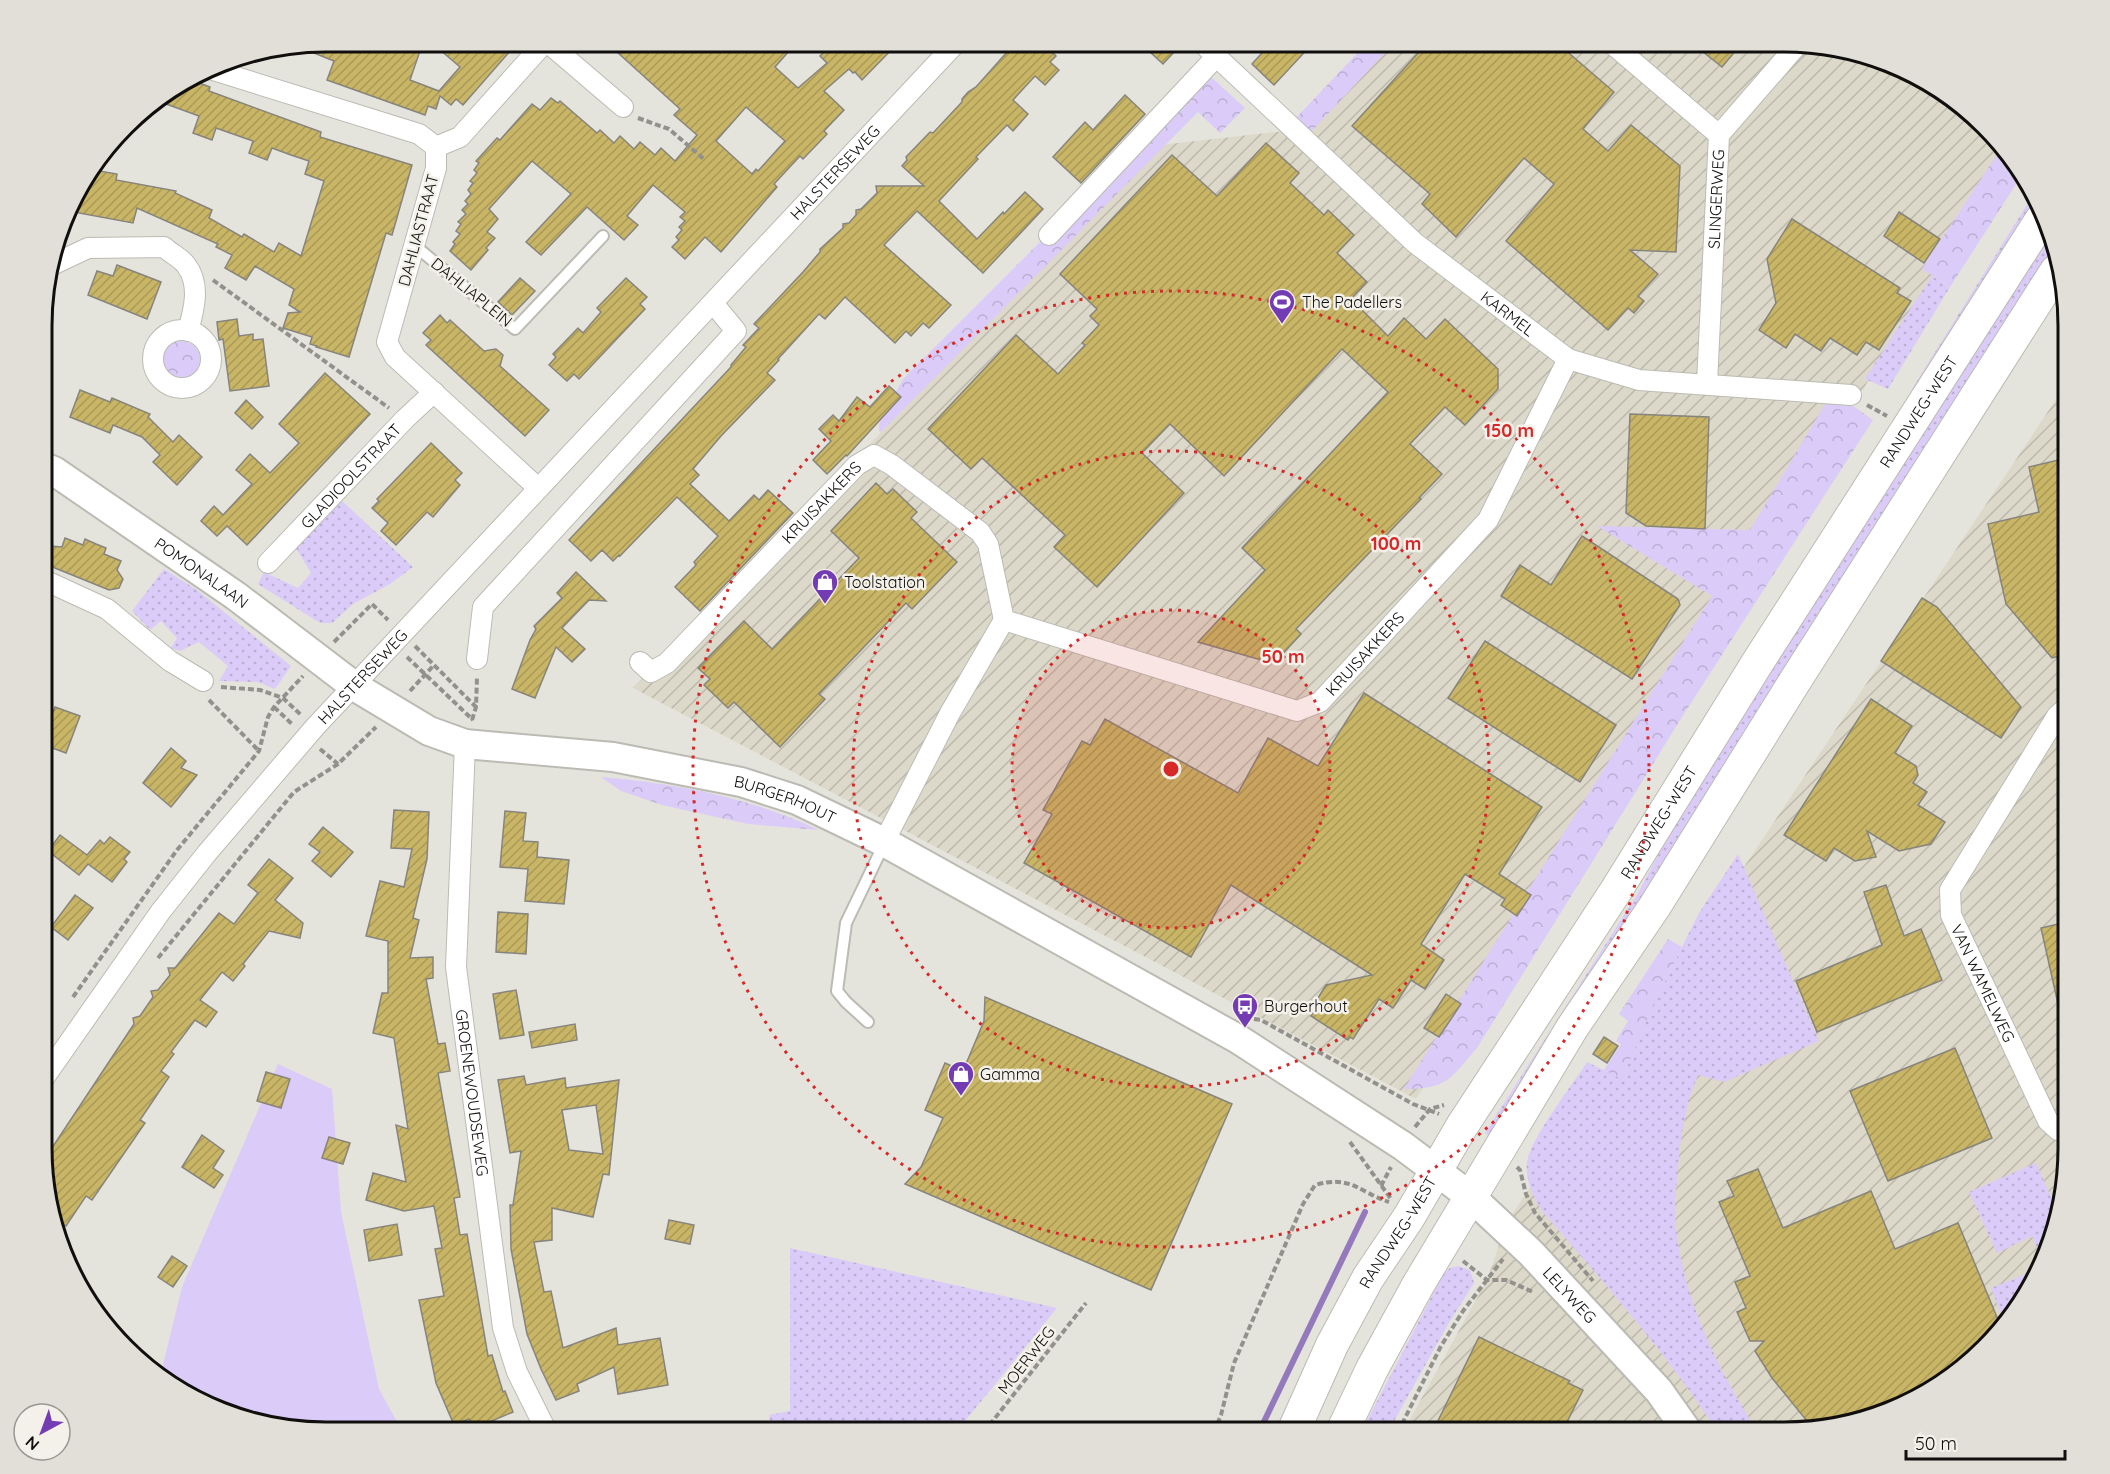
<svg xmlns="http://www.w3.org/2000/svg" width="2110" height="1474" viewBox="0 0 2110 1474" font-family="Quicksand,sans-serif">
<style>
.industrial{fill:url(#industrial-furrows)}
.grass{fill:url(#grass-dots)}
.forest{fill:url(#forest-crowns)}
.garden{fill:#dbcbf8}
.lines{fill:none;stroke-linecap:round;stroke-linejoin:round}
.stream{stroke:#947abd;stroke-width:6}
.building{fill:url(#building-hatch);stroke:#86847d;stroke-width:1.5;fill-rule:evenodd}
.lane-casing{stroke:#bcbbb3;stroke-width:14}
.street-casing{stroke:#bcbbb3;stroke-width:22}
.secondary-casing{stroke:#bcbbb3;stroke-width:32}
.primary-casing{stroke:#bcbbb3;stroke-width:34}
.path{stroke:#92918b;stroke-width:4;stroke-dasharray:6 3;stroke-linecap:butt}
.lane{stroke:#fff;stroke-width:10}
.street{stroke:#fff;stroke-width:20}
.secondary{stroke:#fff;stroke-width:28}
.primary{stroke:#fff;stroke-width:32}
.ring{fill:none;stroke:#d62828;stroke-width:3;stroke-dasharray:3 6}
.labels{text-anchor:middle;dominant-baseline:central;stroke-width:5;stroke-linejoin:round;paint-order:stroke}
.street-label{font-size:16px;fill:#100f0d;stroke:#f3f1e9}
.poi-label{font-size:16px;fill:#100f0d;stroke:#f3f1e9;text-anchor:start}
.rim{fill:none;stroke:#100f0d;stroke-width:3}
.centre{fill:#d62828;stroke:#f3f1e9;stroke-width:3}
.ring-label{font-size:18px;text-anchor:middle;font-weight:bold;fill:#d62828;stroke:#f3f1e9;stroke-width:5;stroke-linejoin:round;paint-order:stroke}
</style>
<defs>
<pattern id="industrial-furrows" width="10" height="10" patternUnits="userSpaceOnUse" patternTransform="scale(1.5)"><rect width="10" height="10" fill="#dcd9ca"/><path d="M-1 1l2-2M0 10L10 0M9 11l2-2" fill="none" stroke="#bcb9ac"/></pattern>
<pattern id="grass-dots" width="8" height="8" patternUnits="userSpaceOnUse" patternTransform="scale(1.5)"><rect width="8" height="8" fill="#dbcbf8"/><path d="M2 2h.1M6 6h.1" fill="none" stroke="#bbadd3" stroke-width="1.8" stroke-linecap="round"/></pattern>
<pattern id="forest-crowns" width="20" height="18" patternUnits="userSpaceOnUse" patternTransform="scale(1.5)"><rect width="20" height="18" fill="#dbcbf8"/><path d="M2 6a3 3 0 1 1 6 0M12 15a3 3 0 1 1 6 0" fill="none" stroke="#bbadd3"/></pattern>
<pattern id="building-hatch" width="6" height="6" patternUnits="userSpaceOnUse" patternTransform="scale(1.5)"><rect width="6" height="6" fill="#c8b566"/><path d="M-1 1l2-2M0 6l6-6M5 7l2-2" fill="none" stroke="#ab9a57"/></pattern>
</defs>
<rect width="100%" height="100%" fill="#e5e4dc"/>
<g class="industrial">
<path d="M1374,42L1802,43L1875,57L1956,101L2008,159L1416,1099L633,688L1160,145L1294,130Z"/>
<path d="M2067,383V1166L2053,1239L2009,1320L1910,1403L1784,1432H1403L1487,1280L1507,1222Z"/>
</g>
<g class="grass">
<path d="M2033,195L2039,215L1925,395L1912,389Z"/>
<path d="M2046,238L2051,255L1491,1137L1485,1133L1637,895L1686,803Z"/>
<path d="M1932,276L1950,287L1888,389L1865,379Z"/>
<path d="M341,500L413,567L390,584L353,604L332,623H320L258,584L264,572L298,588L311,573L294,545Z"/>
<path d="M164,569L197,590L291,666L275,689L258,682L219,681L228,666L199,642L180,651L171,648L177,638L161,621L150,630L132,611Z"/>
<path d="M1738,854L1819,1041L1724,1082L1698,1075C1686,1104 1680,1137 1678,1169C1677,1184 1674,1200 1675,1215C1680,1293 1716,1367 1758,1432H1718C1666,1353 1604,1282 1542,1211C1533,1197 1525,1179 1527,1162C1531,1137 1572,1086 1587,1062L1622,1079L1653,1005L1699,913Z"/>
<path d="M2036,1163L2058,1213L2053,1239L2042,1260L2032,1236L1997,1253L1969,1192Z"/>
<path d="M790,1248L1057,1308L956,1432H772L769,1415L790,1411Z"/>
<path d="M1458,1266L1470,1270L1474,1283L1447,1326L1388,1432H1361L1443,1275L1450,1268Z"/>
<path d="M2036,1270L2009,1320L2005,1324L1991,1288Z"/>
</g>
<g class="forest">
<path d="M1368,42H1395L1310,133L1295,119Z"/>
<path d="M1208,74L1245,108L1220,133L1198,112L881,432L879,431V424L903,379Z"/>
<path d="M2000,150L2022,175L1950,287L1922,269Z"/>
<circle cx="181" cy="360" r="19"/>
<path d="M1827,401L1852,405L1873,420L1682,717L1477,1048C1450,1079 1448,1089 1404,1089L1712,596L1597,526L1750,530Z"/>
<path d="M601,777C675,783 752,798 819,830L748,824L662,805L621,791Z"/>
<path d="M1668,939L1682,947L1653,1005L1622,1079L1604,1070L1621,1044L1616,1041L1628,1021L1619,1014Z"/>
</g>
<path class="garden" d="M278,1064L332,1089L341,1212L379,1389L402,1431H308L235,1417L160,1377L182,1287Z"/>
<g class="lines">
<path class="stream" d="M1259,1432L1365,1212"/>
</g>
<g class="building">
<path d="M326,42H423L410,80L439,91L460,67L431,42H518L463,105L456,99L451,105L440,96L436,109L428,106L425,115L327,80L334,61L299,47Z"/>
<path d="M606,42H797L775,67L798,88L827,63L820,56L832,44L840,52L850,42H899L862,80L855,72L853,73L849,69L824,91L844,110L824,131L827,134L803,159L800,156L774,184L777,187L721,252L705,237L685,259L672,247L679,240L676,237L682,230L679,227L685,221L680,217L685,212L653,185L627,216L638,225L624,240L587,207L541,255L526,242L571,194L532,161L489,209L498,219L487,232L495,238L486,248L488,250L471,270L450,251L455,244L453,242L460,234L456,231L461,224L458,222L466,214L462,210L468,204L465,201L471,194L468,190L473,183L470,181L477,173L474,170L479,163L476,161L497,138L500,140L532,104L540,110L551,98L558,103L560,101L597,133L600,130L614,143L620,136L634,149L640,142L655,155L661,148L675,161L697,135L674,115L680,109ZM746,107L785,141L758,171L756,169L752,174L716,141Z"/>
<path d="M1019,42H1060L1051,51L1056,56L1050,62L1059,70L1045,85L1035,76L1013,100L1028,114L1013,131L1007,125L976,157L978,159L939,201L977,239L1003,212L1004,214L1025,192L1043,209L983,273L917,211L884,245L951,305L929,328L923,323L911,336L906,331L895,343L845,297L825,319L819,314L778,359L779,360L767,373L775,380L721,436L693,469L699,475L690,484L729,521L754,495L759,500L768,490L793,513L700,611L675,587L696,565L694,562L718,536L677,497L620,556L619,555L613,561L602,550L591,561L569,540L731,367V365L746,347L743,345L759,328L754,324L803,272L820,252V249L843,228V224L849,223L856,215V210L861,209L877,193L876,186H924L902,166L907,160L906,157L930,132L933,133L962,102V99L968,92L976,87L1007,52Z"/>
<path d="M1139,42H1168L1176,50L1163,64Z"/>
<path d="M1272,42H1314L1274,85L1252,64Z"/>
<path d="M1428,42H1556L1614,92L1583,129L1608,151L1631,125L1680,166L1676,252L1630,250L1658,274L1638,296L1644,301L1634,313L1628,308L1608,330L1506,241L1554,184L1524,158L1456,237L1422,204L1430,194L1352,126Z"/>
<path d="M1692,43H1742L1722,67Z"/>
<path d="M191,80L210,87L209,91L321,132L320,137L412,165L392,235L386,233L349,357L316,347L317,346L310,344L312,337L283,328L288,313L300,312L289,305L294,289L255,266L246,280L225,268L232,255L216,247L218,244L137,208L133,223L68,211L71,200L94,170L117,174L116,180L176,191L175,193L212,210L209,218L242,237L244,234L274,252L279,243L301,256L324,181L305,174L309,161L291,155L272,148L267,160L249,153L253,141L216,128L212,140L193,133L199,116L158,101Z"/>
<path d="M1125,95L1145,114L1081,183L1053,157L1085,122L1093,130Z"/>
<path d="M1266,143L1299,173L1290,183L1324,215L1328,210L1354,235L1337,253L1367,282L1351,299L1388,336L1404,318L1426,339L1445,319L1498,369V389L1465,425L1445,407L1410,444L1442,474L1419,498L1421,499L1296,629L1301,634L1277,660L1269,652L1261,660L1198,642L1265,570L1242,548L1388,392L1342,349L1224,476L1170,424L1142,453L1184,493L1097,587L1054,547L1065,535L982,458L971,469L928,429L1016,335L1058,374L1085,345L1082,343L1099,325L1090,316L1097,309L1060,274L1172,155L1217,196Z"/>
<path d="M1899,212L1940,239L1924,263L1884,236Z"/>
<path d="M1792,219L1900,288L1897,293L1911,301L1879,350L1866,342L1857,355L1830,338L1821,351L1795,334L1786,348L1759,330L1776,303L1767,259Z"/>
<path d="M117,265L161,282L147,319L88,295L97,271L113,276Z"/>
<path d="M520,278L535,291L512,315L498,302Z"/>
<path d="M626,278L647,297L640,304L645,309L579,379L574,374L567,381L549,365L556,357L553,354L578,328L583,333L601,312L597,308Z"/>
<path d="M440,315L447,323L450,320L484,351L496,349L503,355L500,366L549,410L525,436L426,345L431,340L423,333Z"/>
<path d="M237,319L239,336L253,334V340L263,339L269,386L230,391L223,339L219,340L217,322Z"/>
<path d="M325,373L370,414L247,545L227,526L217,536L201,521L214,506L223,515L252,484L236,470L250,454L270,473L299,443L279,424Z"/>
<path d="M889,386L901,397L847,456L846,455L827,474L813,460L831,441L819,429L833,415L839,421L857,397L870,407Z"/>
<path d="M80,390L110,402L112,398L150,414L148,417L173,442L179,435L202,457L177,485L153,462L160,455L142,437L113,425L110,433L70,417Z"/>
<path d="M246,400L263,417L252,429L235,413Z"/>
<path d="M1630,414L1709,417L1705,529L1646,526L1626,513Z"/>
<path d="M431,443L462,473L455,480L460,485L433,517L427,512L396,545L381,531L388,523L372,508L379,501L377,499Z"/>
<path d="M2067,458V654L2052,658L2006,604L1988,524L2039,512L2029,467Z"/>
<path d="M876,483L887,494L893,489L917,512L911,518L957,562L912,609L906,603L819,694L825,699L780,747L734,702L728,708L704,685L710,679L698,668L744,621L772,649L859,558L831,531Z"/>
<path d="M1582,536L1678,599L1680,605L1632,679L1501,596L1520,565L1551,585Z"/>
<path d="M65,538L83,545L85,539L96,544L106,548L104,554L121,561L117,570L123,579L119,588L109,590L55,568L45,560L51,546L62,547Z"/>
<path d="M576,572L606,601L589,600L562,628L585,649L572,662L556,647L535,698L512,689L530,640L536,629L534,626L562,598L557,593Z"/>
<path d="M1922,598L1937,607L2021,707L2001,738L1881,661Z"/>
<path d="M1485,641L1616,725L1580,782L1448,698Z"/>
<path d="M1364,693L1542,807L1499,874L1531,895L1517,916L1501,905L1505,899L1465,874L1421,944L1444,960L1425,989L1411,980L1393,1008L1379,999L1353,1039L1350,1037L1348,1040L1311,1016L1313,1013L1310,1011L1326,985L1372,975L1231,885L1191,957L1024,863L1052,814L1043,810L1082,741L1090,745L1105,719L1238,793L1268,738L1318,766Z"/>
<path d="M1871,699L1912,726L1895,753L1916,766L1918,775L1913,783L1927,792L1918,805L1945,822L1931,844L1899,851L1867,831L1876,857L1855,861L1834,848L1826,861L1784,835Z"/>
<path d="M55,707L80,716L66,753L44,745V734Z"/>
<path d="M171,748L186,761L181,768L197,775L171,807L143,783Z"/>
<path d="M394,810L429,812L427,859L413,918L419,920L410,958L433,957V978L426,979L438,1044L445,1043L450,1071L438,1073L460,1197L454,1198L460,1235L467,1234L488,1356L492,1355L503,1392L505,1391L513,1412L473,1429L469,1419L454,1425L436,1383L419,1300L444,1296L435,1249L442,1248L434,1206L404,1211L366,1200L373,1173L406,1182L396,1125L408,1129L394,1038L373,1033L382,993H388V941L366,936L380,881L404,887L412,849L391,848Z"/>
<path d="M505,811L526,813L523,841L538,842L537,857L569,860L564,904L525,901L528,869L500,867Z"/>
<path d="M323,827L353,852L331,877L312,861L320,852L309,844Z"/>
<path d="M60,835L87,855L100,840L104,844L110,837L130,852L124,859L127,862L112,882L88,864L79,875L48,851Z"/>
<path d="M269,859L293,878L275,900L303,923L300,938L269,931L243,964L245,966L233,981L222,972L200,1000L217,1012L206,1027L195,1020L171,1052L174,1054L161,1071L169,1077L140,1120L145,1123L92,1200L86,1196L66,1226L57,1221L44,1184V1160L134,1024L133,1018L140,1016L153,997L151,991L158,990L170,975L168,968H175L219,913L234,924L258,893L248,885Z"/>
<path d="M1886,885L1904,936L1921,929L1942,980L1817,1032L1796,981L1882,945L1864,892Z"/>
<path d="M75,895L93,908L68,940L51,927Z"/>
<path d="M498,912L528,914L526,954L496,952Z"/>
<path d="M2067,922V1012L2060,1013L2041,928Z"/>
<path d="M516,990L524,1035L500,1039L493,994Z"/>
<path d="M1446,994L1461,1004L1439,1037L1424,1028Z"/>
<path d="M985,997L1232,1104L1151,1290L905,1184L921,1167L943,1118L925,1110L945,1063L963,1071L984,1021Z"/>
<path d="M575,1024L577,1040L532,1048L529,1032Z"/>
<path d="M1604,1037L1618,1046L1607,1063L1593,1054Z"/>
<path d="M1955,1048L1992,1138L1888,1181L1850,1091Z"/>
<path d="M266,1072L290,1079L281,1108L257,1101Z"/>
<path d="M524,1076L526,1085L565,1078L566,1088L619,1080L609,1175L603,1174L593,1217L552,1208V1240L534,1242L544,1292L551,1291L563,1348L616,1328L618,1345L660,1338L668,1385L618,1394L614,1367L577,1384L579,1391L556,1400L541,1369L527,1334L511,1249L510,1205H513L521,1151L510,1153L498,1080ZM596,1105L603,1154L569,1150L562,1110Z"/>
<path d="M202,1135L224,1151L213,1168L223,1175L214,1188L182,1167Z"/>
<path d="M329,1137L350,1143L343,1164L322,1158Z"/>
<path d="M1758,1169L1783,1228L1871,1191L1895,1249L1958,1223L2001,1327L1910,1403L1811,1426L1772,1378L1755,1351L1764,1341H1750L1737,1312L1746,1308L1735,1282L1750,1276L1719,1202L1734,1196L1727,1181Z"/>
<path d="M669,1220L694,1225L690,1244L665,1239Z"/>
<path d="M397,1224L402,1255L369,1261L364,1230Z"/>
<path d="M172,1256L187,1266L173,1287L158,1277Z"/>
<path d="M1479,1337L1570,1381L1568,1383L1583,1390L1562,1432H1446L1435,1427Z"/>
</g>
<g class="lines">
<g class="lane-casing">
<g id="lane">
<path d="M414,245L515,329L603,236"/>
<path d="M868,1022L846,1002L837,991L846,923L884,844"/>
</g>
</g>
<g class="street-casing">
<g id="street">
<path d="M547,42L623,107"/>
<path id="s1" d="M1201,42L1415,243L1568,359L1639,380L1851,395"/>
<path d="M1611,43L1719,135"/>
<path d="M210,69L419,134L436,147V168L387,342L395,357L538,488"/>
<path d="M436,147L460,137L545,42"/>
<path d="M1049,235L1216,57"/>
<path d="M52,265L88,248L164,247C170,253 181,258 186,265C201,284 194,310 188,331"/>
<circle cx="182" cy="359" r="29"/>
<path id="s2" d="M1707,383L1719,135L1799,43"/>
<path id="s3" d="M268,563L405,419L434,392"/>
<path d="M44,580L107,609L170,661L203,681"/>
<path d="M477,659L483,607L736,331L713,303"/>
<path id="s4" d="M640,662L651,672L667,663L857,465L874,455L892,465L980,532L988,544L1004,620L1297,711L1320,702L1488,520L1568,359"/>
<path id="s5" d="M2067,707L2057,716L1950,890L1951,915L2048,1121L2058,1130H2067"/>
<path id="s6" d="M465,744L456,967L503,1328L517,1372L547,1432"/>
<path d="M884,842L950,713L1004,620"/>
<path id="s7" d="M44,1078L161,911L207,853L315,727L957,42"/>
</g>
</g>
<g class="secondary-casing">
<g id="secondary">
<path id="s8" d="M44,467L54,471L236,596L354,686L429,731L465,744L613,757L741,782L797,800L884,842L1238,1039L1403,1146L1471,1197L1531,1253L1659,1391L1688,1432"/>
</g>
</g>
<g class="primary-casing">
<g id="primary">
<path id="s9" d="M1293,1432L1332,1345L1368,1278L1409,1217L1462,1126L1617,889L1756,665L2041,220"/>
<path d="M1342,1432L1372,1369L1418,1285L1572,1028L1655,906L1795,681L2056,271"/>
</g>
</g>
<g class="path">
<path d="M638,118L669,129L705,160"/>
<path d="M2026,198L2031,189"/>
<path d="M213,280L389,408"/>
<path d="M1867,405L1887,416"/>
<path d="M334,642L372,604L388,620"/>
<path d="M415,646L476,707"/>
<path d="M407,657L473,720"/>
<path d="M221,687L260,690L283,698L301,715"/>
<path d="M410,691L434,665"/>
<path d="M209,700L259,751"/>
<path d="M274,707L292,724"/>
<path d="M472,720L476,707L477,677"/>
<path d="M320,749L338,764"/>
<path d="M158,958L294,792L338,764L376,727"/>
<path d="M73,997L177,850L259,751L268,717L274,707L303,676"/>
<path d="M1254,1019L1261,1020L1413,1104L1439,1114"/>
<path d="M1415,1127L1430,1109L1444,1105"/>
<path d="M1350,1142L1391,1199"/>
<path d="M1517,1167L1520,1170L1526,1194L1535,1213L1593,1281"/>
<path d="M1381,1186L1391,1167"/>
<path d="M1463,1261L1487,1280H1506L1533,1292"/>
<path d="M984,1432L1086,1303"/>
<path d="M1214,1432L1221,1415L1234,1363L1303,1204L1315,1185C1351,1175 1357,1191 1389,1202"/>
<path d="M1398,1432L1441,1346L1463,1311L1503,1259"/>
</g>
<use href="#lane" class="lane"/>
<use href="#street" class="street"/>
<use href="#secondary" class="secondary"/>
<use href="#primary" class="primary"/>
</g>
<circle cx="1171" cy="769" r="159" fill="#d62828" fill-opacity=".12"/>
<g class="ring">
<circle cx="1171" cy="769" r="159"/>
<circle cx="1171" cy="769" r="318"/>
<circle cx="1171" cy="769" r="478"/>
</g>
<defs>
<g id="stadium-pin" transform="scale(1.35)"><path d="M0 17L-7.5 6A9.5 9.5 0 1 1 7.5 6Z" fill="#743cb3" stroke="#f3f1e9"/><path d="M0-5a6.5 5 0 1 0 0 10a6.5 5 0 1 0 0-10ZM-3.5-1.8h7v3.6h-7Z" fill="#fff"/></g>
<g id="shop-pin" transform="scale(1.35)"><path d="M0 17L-7.5 6A9.5 9.5 0 1 1 7.5 6Z" fill="#743cb3" stroke="#f3f1e9"/><path d="M-5-2.5h2.3a2.7 3.5 0 0 1 5.4 0H5L5.5 6h-11ZM-1.5-2.5h3a1.5 2.3 0 0 0-3 0Z" fill="#fff"/></g>
<g id="bus-pin" transform="scale(1.35)"><path d="M0 17L-7.5 6A9.5 9.5 0 1 1 7.5 6Z" fill="#743cb3" stroke="#f3f1e9"/><path d="M-5-6H5V4H4V6H2V4H-2V6H-4V4H-5ZM-3.5-4V0h7V-4ZM-3.5 1.2v1.5H-2V1.2ZM2 1.2v1.5H3.5V1.2Z" fill="#fff"/></g>
</defs>
<g fill-rule="evenodd">
<use href="#stadium-pin" x="1282" y="302"/>
<use href="#shop-pin" x="825" y="582"/>
<use href="#bus-pin" x="1245" y="1006"/>
<use href="#shop-pin" x="961" y="1074"/>
</g>
<g class="labels">
<g class="street-label">
<text stroke="none"><textPath href="#s7" startOffset="1204">HALSTERSEWEG</textPath></text>
<text stroke="none"><textPath href="#s2" startOffset="184">SLINGERWEG</textPath></text>
<text transform="translate(418 230) rotate(-75)">DAHLIASTRAAT</text>
<text transform="translate(472 292) rotate(39)">DAHLIAPLEIN</text>
<text stroke="none"><textPath href="#s1" startOffset="410">KARMEL</textPath></text>
<text stroke="none"><textPath href="#s9" startOffset="1198">RANDWEG-WEST</textPath></text>
<text stroke="none"><textPath href="#s3" startOffset="120">GLADIOOLSTRAAT</textPath></text>
<text stroke="none"><textPath href="#s4" startOffset="256">KRUISAKKERS</textPath></text>
<text stroke="none"><textPath href="#s8" startOffset="190">POMONALAAN</textPath></text>
<text stroke="none"><textPath href="#s4" startOffset="948">KRUISAKKERS</textPath></text>
<text stroke="none"><textPath href="#s7" startOffset="513">HALSTERSEWEG</textPath></text>
<text stroke="none"><textPath href="#s8" startOffset="832">BURGERHOUT</textPath></text>
<text stroke="none"><textPath href="#s9" startOffset="712">RANDWEG-WEST</textPath></text>
<text stroke="none"><textPath href="#s5" startOffset="318">VAN WAMELWEG</textPath></text>
<text stroke="none"><textPath href="#s6" startOffset="350">GROENEWOUDSEWEG</textPath></text>
<text stroke="none"><textPath href="#s9" startOffset="226">RANDWEG-WEST</textPath></text>
<text stroke="none"><textPath href="#s8" startOffset="1766">LELYWEG</textPath></text>
<text transform="translate(1026 1360) rotate(-52)">MOERWEG</text>
</g>
<g class="poi-label">
<text x="1302" y="302">The Padellers</text>
<text x="844" y="582">Toolstation</text>
<text x="1264" y="1006">Burgerhout</text>
<text x="980" y="1074">Gamma</text>
</g>
</g>
<path d="M0 0H2110V1474H0ZM326 52H1784A274 274 0 0 1 2058 326V1148A274 274 0 0 1 1784 1422H326A274 274 0 0 1 52 1148V326A274 274 0 0 1 326 52Z" fill="#e1dfd7" fill-rule="evenodd"/>
<path class="rim" d="M326 52H1784A274 274 0 0 1 2058 326V1148A274 274 0 0 1 1784 1422H326A274 274 0 0 1 52 1148V326A274 274 0 0 1 326 52Z"/>
<circle cx="1171" cy="769" r="9" class="centre"/>
<g class="ring-label">
<text x="1509" y="437">150 m</text>
<text x="1396" y="550">100 m</text>
<text x="1283" y="663">50 m</text>
</g>
<g transform="translate(42 1432) rotate(221)"><circle r="28" fill="#f3f1e9" stroke="#989791" stroke-width="1.5"/>
<path d="M0-4.5L10 22L0 15L-10 22Z" fill="#743cb3"/>
<text y="-9" font-size="16" font-weight="bold" text-anchor="middle" fill="#100f0d">N</text>
</g>
<path d="M1906 1450v9h159v-9" fill="none" stroke="#100f0d" stroke-width="3"/>
<text x="1915" y="1450" font-size="18" fill="#100f0d" stroke="#f3f1e9" stroke-width="4.5" paint-order="stroke">50 m</text>
</svg>
